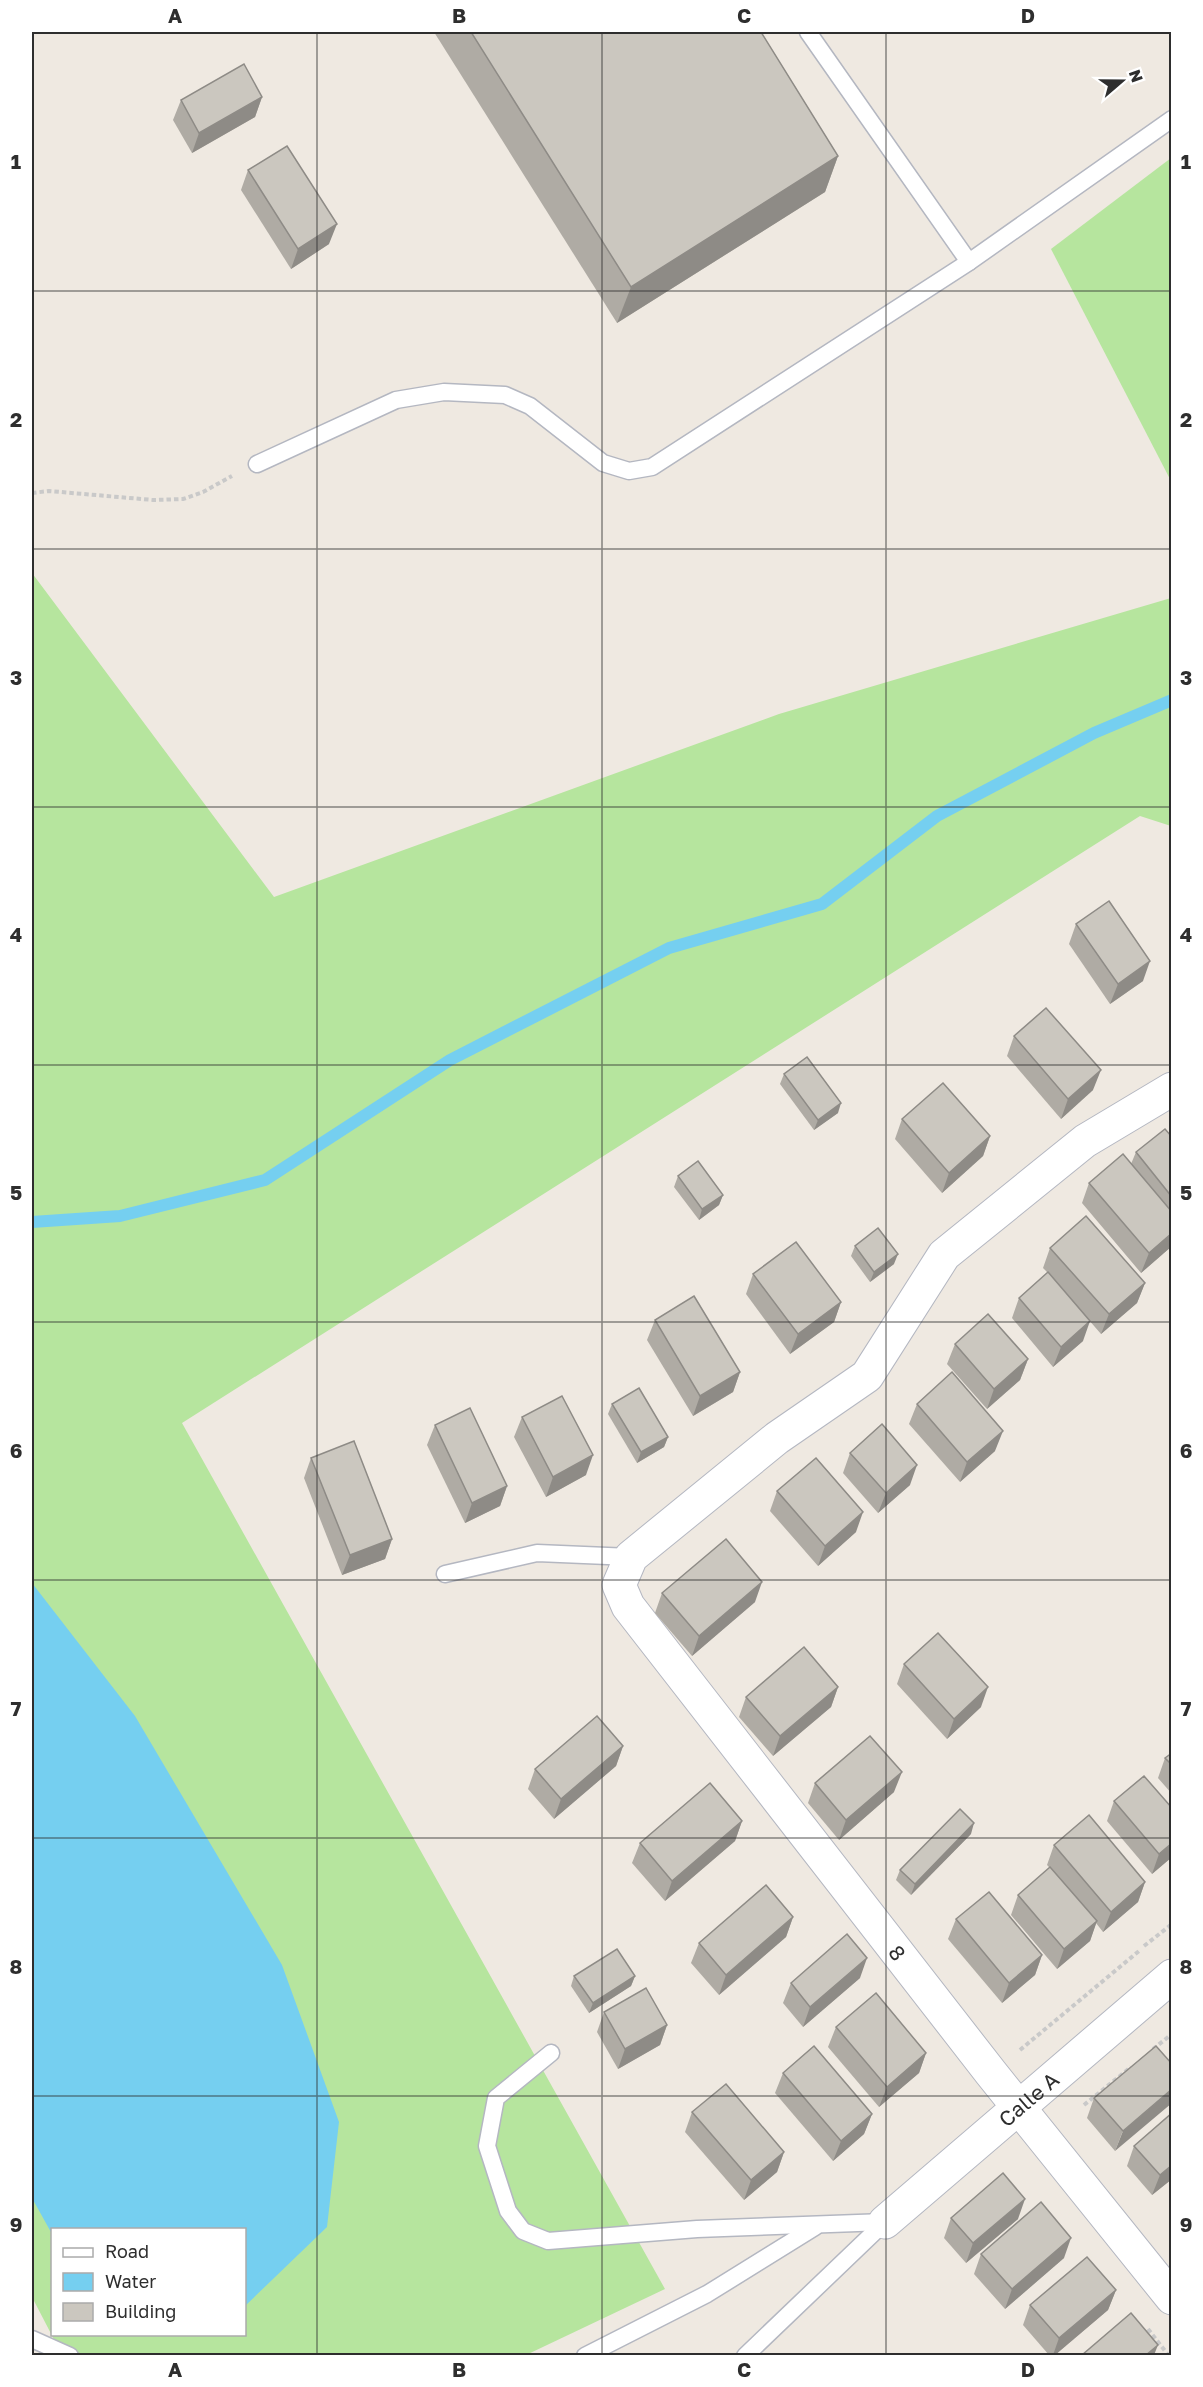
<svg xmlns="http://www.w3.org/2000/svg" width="1203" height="2387" viewBox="0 0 1203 2387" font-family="'Golos Text',sans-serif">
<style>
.grass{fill:#b6e59e;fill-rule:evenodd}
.water{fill:#75cff0}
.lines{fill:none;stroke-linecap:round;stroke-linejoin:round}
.stream{stroke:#75cff0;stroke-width:12}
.lane-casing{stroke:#b4b7c1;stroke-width:19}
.street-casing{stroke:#b4b7c1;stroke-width:35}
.path{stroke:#c9c9c9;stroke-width:4;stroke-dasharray:4.5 3;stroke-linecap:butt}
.lane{stroke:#fff;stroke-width:16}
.street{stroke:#fff;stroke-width:33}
.wall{fill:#afaba4}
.shaded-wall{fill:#8e8b86}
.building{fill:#cbc7bf;stroke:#8e8b86;stroke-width:1.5}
.grid{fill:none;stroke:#2e2e2e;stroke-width:1.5;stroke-opacity:0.55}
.labels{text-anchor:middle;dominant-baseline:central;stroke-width:6;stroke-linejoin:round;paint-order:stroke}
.street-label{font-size:21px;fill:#2e2e2e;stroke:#fff}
.neatline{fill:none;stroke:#2e2e2e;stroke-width:2}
.grid-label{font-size:20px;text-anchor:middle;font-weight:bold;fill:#2e2e2e}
</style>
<rect width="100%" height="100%" fill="#efe9e1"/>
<g class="grass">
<path d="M1171,158V481L1051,249Z"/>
<path d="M32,573L274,897L779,714L1171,598V826L1140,816L182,1423L665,2289L526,2355H71L60,2351L32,2297ZM52,2230H244V2334H52Z"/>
</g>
<path class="water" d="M32,1583L135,1716L282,1965L339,2122L327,2227L245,2306L244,2230H52V2234L32,2198Z"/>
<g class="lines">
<path class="stream" d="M32,1222L120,1216L265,1180L450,1060L669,948L822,904L937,816L1094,733L1172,700"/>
<g class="lane-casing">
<g id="lane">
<path d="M808,32L969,262"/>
<path d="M257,464L396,400L444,392L505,395L530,406L603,463L629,471L652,467L969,262L1172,119"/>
<path d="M445,1574L537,1553L631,1557"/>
<path d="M551,2053L496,2098L487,2146L508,2211L523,2231L548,2241L697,2229L885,2222"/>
<path d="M32,2339L70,2356"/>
<path d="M585,2356L707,2294L815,2227"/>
<path d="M745,2356L885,2222"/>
</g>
</g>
<g class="street-casing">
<g id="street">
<path id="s1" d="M1172,1089L1085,1141L944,1255L867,1376L777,1438L631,1557L619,1585L628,1606L991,2073L1172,2298"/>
<path id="s2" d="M885,2222L1172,1976"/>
</g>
</g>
<g class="path">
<path d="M32,493L49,491L153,500L183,499L203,492L232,476"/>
<path d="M1144,1946L1172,1924"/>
<path d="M1153,2049L1172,2034"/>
<path d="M1020,2050L1139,1951"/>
<path d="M1084,2105L1131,2067"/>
<path d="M1148,2329L1169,2356"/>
</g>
<use href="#lane" class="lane"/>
<use href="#street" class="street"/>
</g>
<g class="wall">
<path d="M434,32H761L838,156L825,192L617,323Z"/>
<path d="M262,97L255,117L192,153L173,120L181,100Z"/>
<path d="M248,170L329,244L291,269L241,190Z"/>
<path d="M1076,924L1143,981L1110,1004L1069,944Z"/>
<path d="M1014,1036L1093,1090L1061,1119L1007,1056Z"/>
<path d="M784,1074L838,1113L814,1130L780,1084Z"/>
<path d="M902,1119L990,1136L983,1156L942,1193L895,1139Z"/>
<path d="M1172,1137V1246L1141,1273L1082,1203L1089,1183L1131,1164L1136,1152Z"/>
<path d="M678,1176L723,1195L719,1205L699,1220L674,1187Z"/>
<path d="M855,1246L894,1264L870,1282L851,1256Z"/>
<path d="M1050,1248L1145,1283L1137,1303L1101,1334L1075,1304L1083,1341L1053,1367L1012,1318L1019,1298L1048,1273L1043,1268Z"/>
<path d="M753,1274L841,1302L834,1322L790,1354L746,1294Z"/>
<path d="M655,1320L740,1372L733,1392L693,1416L647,1340Z"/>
<path d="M955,1344L1028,1359L1020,1380L987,1409L947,1364Z"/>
<path d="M612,1404L668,1437L664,1447L637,1463L608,1414Z"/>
<path d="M917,1404L995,1451L960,1482L909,1424Z"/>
<path d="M522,1417L586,1475L546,1497L514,1437Z"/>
<path d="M435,1425L507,1486L500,1506L465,1523L427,1445Z"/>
<path d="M850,1453L910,1485L878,1513L843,1473Z"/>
<path d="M311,1458L392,1539L385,1559L342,1575L304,1478Z"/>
<path d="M777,1491L856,1532L818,1566L770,1511Z"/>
<path d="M662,1593L755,1602L692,1656L655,1613Z"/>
<path d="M904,1664L981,1707L947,1739L897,1684Z"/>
<path d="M838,1687L831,1707L773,1756L739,1717L746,1697Z"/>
<path d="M623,1746L616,1766L554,1819L528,1789L535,1769Z"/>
<path d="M1172,1753V1794L1158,1778L1165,1758Z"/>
<path d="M815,1783L894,1792L839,1840L808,1803Z"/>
<path d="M1114,1801L1172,1857L1152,1874L1107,1821Z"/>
<path d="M742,1821L735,1841L665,1901L632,1863L640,1843Z"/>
<path d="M971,1834L911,1895L896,1880L900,1870Z"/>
<path d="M1054,1845L1145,1882L1138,1902L1103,1932L1096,1923L1090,1941L1057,1969L1011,1915L1018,1895L1050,1868L1047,1865Z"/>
<path d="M793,1917L786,1937L719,1995L691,1963L699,1943Z"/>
<path d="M956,1919L1042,1955L1035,1975L1002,2003L948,1939Z"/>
<path d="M574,1976H635L631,1986L589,2013L571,1986Z"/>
<path d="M860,1978L803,2027L783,2003L791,1983Z"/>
<path d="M604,2012L667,2025L660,2045L618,2069L597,2032Z"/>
<path d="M836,2027L926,2053L919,2073L879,2107L828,2047Z"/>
<path d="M1156,2046L1115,2151L1087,2118L1094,2098Z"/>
<path d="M783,2073L872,2114L864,2134L833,2161L775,2093Z"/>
<path d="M692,2112L784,2152L777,2172L744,2200L685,2132Z"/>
<path d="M1134,2146L1172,2179L1152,2195L1127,2166Z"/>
<path d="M951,2218L1018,2219L966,2263L944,2238Z"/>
<path d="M981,2254L1064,2258L1005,2309L974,2274Z"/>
<path d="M1116,2290L1108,2310L1055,2355H1049L1023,2325L1030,2305Z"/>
</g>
<g class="shaded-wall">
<path d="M262,97L255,117L192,153L199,133Z"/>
<path d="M838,156L825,192L617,323L631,287Z"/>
<path d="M337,224L329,244L291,269L298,249Z"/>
<path d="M1150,961L1143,981L1110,1004L1118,984Z"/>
<path d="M1101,1070L1093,1090L1061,1119L1068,1099Z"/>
<path d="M841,1103L838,1113L814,1130L818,1120Z"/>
<path d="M990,1136L983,1156L942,1193L949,1173Z"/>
<path d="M723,1195L719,1205L699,1220L702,1209Z"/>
<path d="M1172,1233V1246L1141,1273L1149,1253Z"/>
<path d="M898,1254L894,1264L870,1282L874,1272Z"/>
<path d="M1145,1283L1137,1303L1101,1334L1109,1314Z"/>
<path d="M841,1302L834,1322L790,1354L798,1334Z"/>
<path d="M1090,1321L1083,1341L1053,1367L1061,1347Z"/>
<path d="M1028,1359L1020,1380L987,1409L994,1389Z"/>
<path d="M740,1372L733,1392L693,1416L700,1396Z"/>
<path d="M1003,1431L995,1451L960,1482L967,1462Z"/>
<path d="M668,1437L664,1447L637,1463L641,1452Z"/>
<path d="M593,1455L586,1475L546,1497L553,1477Z"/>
<path d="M917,1465L910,1485L878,1513L886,1493Z"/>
<path d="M507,1486L500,1506L465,1523L472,1503Z"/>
<path d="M863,1512L856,1532L818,1566L825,1546Z"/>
<path d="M392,1539L385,1559L342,1575L350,1555Z"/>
<path d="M762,1582L755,1602L692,1656L699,1636Z"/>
<path d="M838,1687L831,1707L773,1756L780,1736Z"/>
<path d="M988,1687L981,1707L947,1739L954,1719Z"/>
<path d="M623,1746L616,1766L554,1819L561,1799Z"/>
<path d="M902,1772L894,1792L839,1840L846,1820Z"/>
<path d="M742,1821L735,1841L665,1901L672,1881Z"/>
<path d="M974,1823L971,1834L911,1895L915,1884Z"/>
<path d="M1172,1843V1857L1152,1874L1159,1854Z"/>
<path d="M1145,1882L1138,1902L1103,1932L1111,1912Z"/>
<path d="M793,1917L786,1937L719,1995L726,1975Z"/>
<path d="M1097,1921L1090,1941L1057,1969L1064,1949Z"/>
<path d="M1042,1955L1035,1975L1002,2003L1009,1983Z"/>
<path d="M867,1958L860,1978L803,2027L810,2007Z"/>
<path d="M635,1976L631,1986L589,2013L593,2003Z"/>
<path d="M667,2025L660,2045L618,2069L625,2049Z"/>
<path d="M926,2053L919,2073L879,2107L887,2087Z"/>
<path d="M1172,2089V2103L1115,2151L1123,2131Z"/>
<path d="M872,2114L864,2134L833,2161L841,2141Z"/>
<path d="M784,2152L777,2172L744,2200L751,2180Z"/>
<path d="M1172,2165V2179L1152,2195L1160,2175Z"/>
<path d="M1025,2199L1018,2219L966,2263L973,2243Z"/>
<path d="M1071,2238L1064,2258L1005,2309L1012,2289Z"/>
<path d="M1116,2290L1108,2310L1055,2355H1053L1059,2338Z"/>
<path d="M1158,2345L1154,2355H1146Z"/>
</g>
<g class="building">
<path d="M471,32H761L838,156L631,287Z"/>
<path d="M244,64L262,97L199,133L181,100Z"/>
<path d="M287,146L337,224L298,249L248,170Z"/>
<path d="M1109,901L1150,961L1118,984L1076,924Z"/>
<path d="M1046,1008L1101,1070L1068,1099L1014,1036Z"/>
<path d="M807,1057L841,1103L818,1120L784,1074Z"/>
<path d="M943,1083L990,1136L949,1173L902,1119Z"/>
<path d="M1165,1129L1172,1137V1197L1136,1152Z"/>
<path d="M1123,1154L1172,1212V1233L1149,1253L1089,1183Z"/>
<path d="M698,1161L723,1195L702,1209L678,1176Z"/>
<path d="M1086,1216L1145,1283L1109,1314L1050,1248Z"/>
<path d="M878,1228L898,1254L874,1272L855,1246Z"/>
<path d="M796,1242L841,1302L798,1334L753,1274Z"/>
<path d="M1048,1272L1090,1321L1061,1347L1019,1298Z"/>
<path d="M694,1296L740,1372L700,1396L655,1320Z"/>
<path d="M988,1314L1028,1359L994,1389L955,1344Z"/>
<path d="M952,1372L1003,1431L967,1462L917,1404Z"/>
<path d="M639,1388L668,1437L641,1452L612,1404Z"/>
<path d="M562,1396L593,1455L553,1477L522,1417Z"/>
<path d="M470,1408L507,1486L472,1503L435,1425Z"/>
<path d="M882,1424L917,1465L886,1493L850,1453Z"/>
<path d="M354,1441L392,1539L350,1555L311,1458Z"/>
<path d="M816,1458L863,1512L825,1546L777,1491Z"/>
<path d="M726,1539L762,1582L699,1636L662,1593Z"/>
<path d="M938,1633L988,1687L954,1719L904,1664Z"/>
<path d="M804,1647L838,1687L780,1736L746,1697Z"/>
<path d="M597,1716L623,1746L561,1799L535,1769Z"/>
<path d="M870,1736L902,1772L846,1820L815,1783Z"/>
<path d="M1172,1753V1765L1165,1758Z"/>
<path d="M1144,1776L1172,1808V1843L1159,1854L1114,1801Z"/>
<path d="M710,1783L742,1821L672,1881L640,1843Z"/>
<path d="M960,1809L974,1823L915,1884L900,1870Z"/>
<path d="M1089,1815L1145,1882L1111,1912L1054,1845Z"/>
<path d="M1050,1867L1097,1921L1064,1949L1018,1895Z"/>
<path d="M766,1885L793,1917L726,1975L699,1943Z"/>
<path d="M989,1892L1042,1955L1009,1983L956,1919Z"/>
<path d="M847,1934L867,1958L810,2007L791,1983Z"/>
<path d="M617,1949L635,1976L593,2003L574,1976Z"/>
<path d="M646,1988L667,2025L625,2049L604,2012Z"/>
<path d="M876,1993L926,2053L887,2087L836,2027Z"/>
<path d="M814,2046L872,2114L841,2141L783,2073Z"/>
<path d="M1156,2046L1172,2064V2089L1123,2131L1094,2098Z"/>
<path d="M726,2084L784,2152L751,2180L692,2112Z"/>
<path d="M1172,2113V2165L1160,2175L1134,2146Z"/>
<path d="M1003,2173L1025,2199L973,2243L951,2218Z"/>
<path d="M1041,2202L1071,2238L1012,2289L981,2254Z"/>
<path d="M1087,2257L1116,2290L1059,2338L1030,2305Z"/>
<path d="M1131,2313L1158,2345L1146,2355H1082Z"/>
</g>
<path class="grid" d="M317,32V2356M602,32V2356M886,32V2356M32,291H1172M32,549H1172M32,807H1172M32,1065H1172M32,1322H1172M32,1580H1172M32,1838H1172M32,2096H1172"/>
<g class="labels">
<g class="street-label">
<text stroke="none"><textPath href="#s1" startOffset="1216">8</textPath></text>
<text stroke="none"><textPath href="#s2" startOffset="189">Calle A</textPath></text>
</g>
</g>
<rect width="1203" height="2387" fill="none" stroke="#ffffff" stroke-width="66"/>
<rect x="51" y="2228" width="195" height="108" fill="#ffffff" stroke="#ababab" stroke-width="1.5"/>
<rect x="63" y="2248" width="30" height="9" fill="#ffffff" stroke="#ababab" stroke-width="1.5"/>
<text x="105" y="2258" font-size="18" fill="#2e2e2e">Road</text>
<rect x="63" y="2273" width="30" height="18" fill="#75cff0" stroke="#ababab" stroke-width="1.5"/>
<text x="105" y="2288" font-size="18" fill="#2e2e2e">Water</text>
<rect x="63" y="2303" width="30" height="18" fill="#cbc7bf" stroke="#ababab" stroke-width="1.5"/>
<text x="105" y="2318" font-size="18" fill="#2e2e2e">Building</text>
<g transform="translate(1122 81) rotate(70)" stroke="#ffffff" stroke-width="4.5" paint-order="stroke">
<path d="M0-4.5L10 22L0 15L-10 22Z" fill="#2e2e2e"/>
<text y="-9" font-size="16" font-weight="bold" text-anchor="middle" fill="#2e2e2e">N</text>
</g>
<rect x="33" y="33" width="1137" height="2321" class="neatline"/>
<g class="grid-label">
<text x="175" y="23">A</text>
<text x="459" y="23">B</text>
<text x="744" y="23">C</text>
<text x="1028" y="23">D</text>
<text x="16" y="169">1</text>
<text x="1186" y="169">1</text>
<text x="16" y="427">2</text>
<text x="1186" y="427">2</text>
<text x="16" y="685">3</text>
<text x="1186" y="685">3</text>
<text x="16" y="942">4</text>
<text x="1186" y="942">4</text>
<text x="16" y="1200">5</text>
<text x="1186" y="1200">5</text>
<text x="16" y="1458">6</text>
<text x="1186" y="1458">6</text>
<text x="16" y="1716">7</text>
<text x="1186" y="1716">7</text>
<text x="16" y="1974">8</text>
<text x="1186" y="1974">8</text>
<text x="16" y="2232">9</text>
<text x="1186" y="2232">9</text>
<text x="175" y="2377">A</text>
<text x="459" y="2377">B</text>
<text x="744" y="2377">C</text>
<text x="1028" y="2377">D</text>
</g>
</svg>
